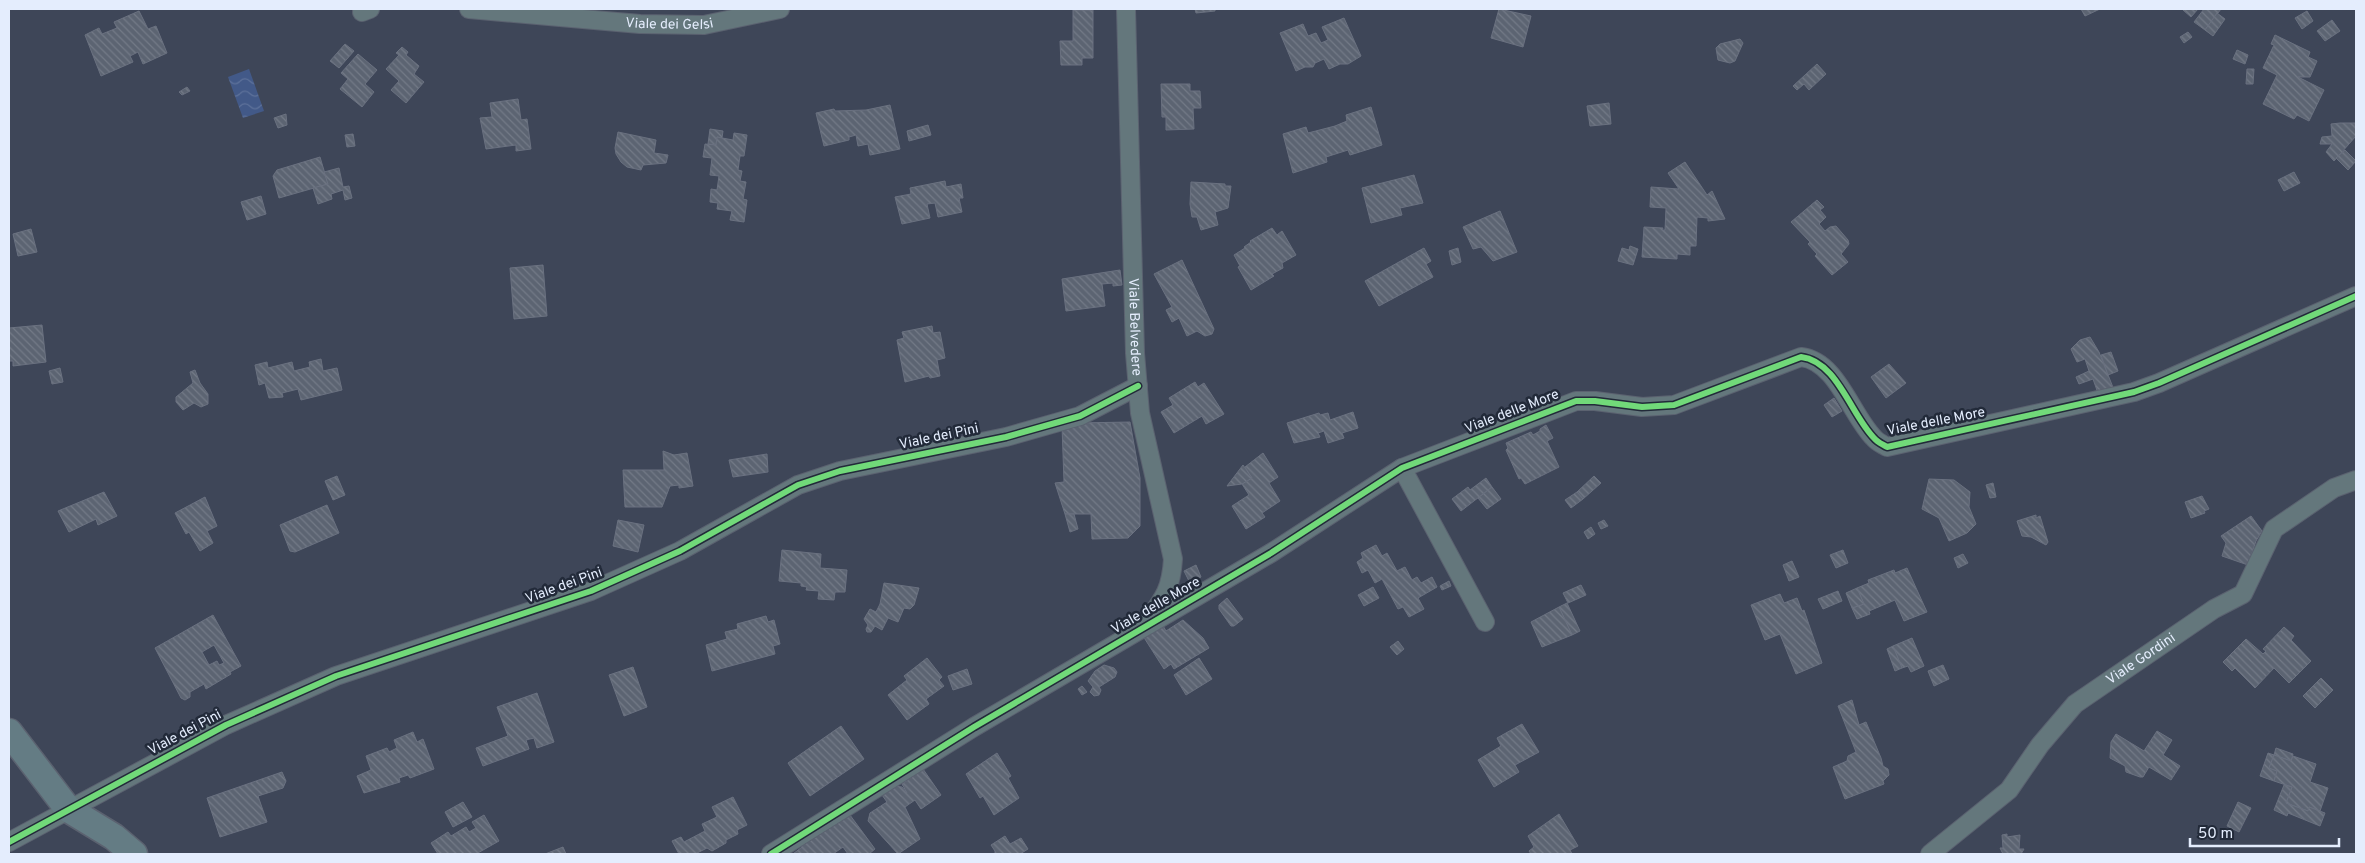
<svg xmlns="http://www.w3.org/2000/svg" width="2365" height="863" viewBox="0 0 2365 863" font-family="Overpass,sans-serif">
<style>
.water{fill:url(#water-waves)}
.building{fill:url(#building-back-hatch);stroke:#6a7180;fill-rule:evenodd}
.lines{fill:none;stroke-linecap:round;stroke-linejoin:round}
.street-casing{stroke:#5b6270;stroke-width:20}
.secondary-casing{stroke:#5b6270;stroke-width:29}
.street{stroke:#64777c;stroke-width:18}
.secondary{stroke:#647c84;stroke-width:26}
.cycleway-casing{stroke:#222a39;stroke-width:9}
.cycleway{stroke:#71d979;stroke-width:6}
.labels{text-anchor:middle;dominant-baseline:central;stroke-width:5;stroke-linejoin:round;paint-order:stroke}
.street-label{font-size:14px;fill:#e4edfd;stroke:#222a39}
</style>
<defs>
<pattern id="water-waves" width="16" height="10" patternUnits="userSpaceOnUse" patternTransform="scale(1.25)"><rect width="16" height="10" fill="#425988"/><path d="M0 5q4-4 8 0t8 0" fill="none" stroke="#5d719a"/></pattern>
<pattern id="building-back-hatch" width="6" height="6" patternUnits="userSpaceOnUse" patternTransform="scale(1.25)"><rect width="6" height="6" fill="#5c6472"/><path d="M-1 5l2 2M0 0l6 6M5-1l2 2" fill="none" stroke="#737a87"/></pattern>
</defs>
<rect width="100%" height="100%" fill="#3e4658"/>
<path class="water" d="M249,69L264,111L243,118L228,77Z"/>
<g class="building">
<path d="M1195,9H1215V11L1196,13Z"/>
<path d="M1499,9L1531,16L1523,47L1491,38Z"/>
<path d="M2081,9H2100L2085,16Z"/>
<path d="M2184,9H2198L2191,17L2183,10Z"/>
<path d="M2204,9H2221L2205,30L2194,22Z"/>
<path d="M1073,10H1093V58H1082V65H1061L1060,41H1073Z"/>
<path d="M139,11L148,29L156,26L167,53L143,64L138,52L130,56L133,62L101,76L85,35L99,28L102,34L117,28L114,22Z"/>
<path d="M2307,11L2313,21L2302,29L2295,18Z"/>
<path d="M2217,13L2225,19L2213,36L2205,30Z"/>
<path d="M1344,18L1361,56L1348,64H1340L1329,69L1324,59L1315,63L1313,67H1305L1296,71L1280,33L1303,24L1308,36L1316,33L1321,43L1328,40L1322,27Z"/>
<path d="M2332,20L2340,31L2325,41L2317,31Z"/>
<path d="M2188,32L2192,37L2184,43L2180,37Z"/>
<path d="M2275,35L2310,52L2308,57L2317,61L2310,77H2298L2324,90L2309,121L2297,115L2294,119L2263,104L2277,75L2263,68L2274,45L2271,44Z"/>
<path d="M1740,39L1743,43L1735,61L1730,63L1718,60L1716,48L1720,44Z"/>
<path d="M345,44L354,51L339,68L330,61Z"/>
<path d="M402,47L408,52L406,55L419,66L414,74L424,82L406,103L391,90L399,81L386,69L399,55L396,53Z"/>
<path d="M2237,50L2248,55L2245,64L2233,59Z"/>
<path d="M358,54L377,70L365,84L374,92L362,107L340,89L348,79L341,73Z"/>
<path d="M1817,64L1826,74L1809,90L1804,84L1797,90L1793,86Z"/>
<path d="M2247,69H2254L2253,84H2246Z"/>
<path d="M1161,84H1190V91H1200L1201,108H1193L1194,129L1166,130V117H1162Z"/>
<path d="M187,87L190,91L182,95L179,92Z"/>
<path d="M518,99L521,120L527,119L531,149L516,151V145L486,149L480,118L492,117L490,103Z"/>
<path d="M1609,103L1611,124L1590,126L1587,106Z"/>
<path d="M890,105L900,149L870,155L868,144L858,146L856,135L849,137V140L824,146L816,113L834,109L835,111L866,110Z"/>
<path d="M1371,107L1382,145L1350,155L1348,150L1326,157L1327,162L1293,173L1283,134L1306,127L1308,133L1335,126L1347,121L1346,115Z"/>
<path d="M286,114L287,125L278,128L274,118Z"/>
<path d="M2340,123H2355L2356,136L2334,161L2326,152L2332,144H2320L2322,137L2332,136L2331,124Z"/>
<path d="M928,125L931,135L909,141L907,131Z"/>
<path d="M710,129L723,131L722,138L717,137L716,145L708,144Z"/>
<path d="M618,132L656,140L654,153L668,155L666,163L643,165L641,170L627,167L621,162L616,154L615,148Z"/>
<path d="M734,133L747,135L744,156H740L738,170L742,171L740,181L746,182L743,199L747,200L744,222L730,220L732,211L717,209L718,203L710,202L711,189L717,190L719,176L710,175L712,158L703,157L705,144L716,145L717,137L733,140Z"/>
<path d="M353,134L355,146L347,147L345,135Z"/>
<path d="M2345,150L2356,161L2348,170L2336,158Z"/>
<path d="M320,157L328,184L279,198L273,176L277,170Z"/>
<path d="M1685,162L1707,195L1712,191L1725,219L1708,221V218L1697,217L1696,246H1690V255L1677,254V259L1642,257L1644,227L1663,228L1662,230H1665L1666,208L1650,207L1651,187L1679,189L1668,173Z"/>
<path d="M339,168L343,187L349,186L352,198L345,200L343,190L331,194L332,199L318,204L313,188L328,184L324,172Z"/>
<path d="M2294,172L2300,183L2284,191L2278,180Z"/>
<path d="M1414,175L1423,203L1400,208L1402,215L1371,223L1362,188Z"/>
<path d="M945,181L946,187L961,184L963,198H959L962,212L938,217L935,203L927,204L930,218L902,224L895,197L911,194L910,188Z"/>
<path d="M1191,182L1225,184V186H1231L1228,208L1215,212L1218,225L1201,230L1197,217H1192L1190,204Z"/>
<path d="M261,196L266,214L247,220L241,202Z"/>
<path d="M1817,200L1824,207L1820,210L1826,217L1819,224L1825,231L1830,227L1836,226L1848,240L1849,244L1841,254L1848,262L1832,275L1815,256L1817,254L1808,244L1810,242L1791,222Z"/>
<path d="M1500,211L1517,252L1493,261L1481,247L1473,249L1463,227Z"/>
<path d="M1272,228L1277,235L1282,231L1296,255L1282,263L1283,268L1272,274L1274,276L1251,290L1238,267L1240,266L1234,255L1245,248L1244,247L1251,242L1250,241Z"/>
<path d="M31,229L37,252L18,256L13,234Z"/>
<path d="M1630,246L1638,249L1633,265L1618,261L1622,248L1629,250Z"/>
<path d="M1424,248L1431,261L1426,264L1433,277L1379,306L1365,281Z"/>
<path d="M1458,248L1461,262L1452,265L1449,251Z"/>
<path d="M1182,260L1214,329L1212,334L1205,336L1197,331L1187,336L1179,318L1172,322L1166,310L1172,307L1154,274Z"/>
<path d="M543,265L547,316L514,319L510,268Z"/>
<path d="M1120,270L1122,285L1113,286V283L1102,284L1105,306L1066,311L1062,279Z"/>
<path d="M42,325L46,362L13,366V361H9V328Z"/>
<path d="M932,326L933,333L940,332L945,358L937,360L940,376L930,378L929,376L905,382L897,340L904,338L902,332Z"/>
<path d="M2090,337L2099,352L2114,390L2099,396L2093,379L2079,384L2076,377L2089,371L2085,359L2077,362L2071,349L2080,340Z"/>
<path d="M2111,352L2118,371L2108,375L2101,355Z"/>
<path d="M321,359L323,371L337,368L342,390L301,400L298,389L282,393L283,397L269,398L265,383L259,385L255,365L267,362L268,368L292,362L294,371L310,367L309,362Z"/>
<path d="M1889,364L1906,383L1886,398L1871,377Z"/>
<path d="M60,368L63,382L52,384L49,371Z"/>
<path d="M195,370L200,383L208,394V404L201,407L194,403L183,410L176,402V397L193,383L190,372Z"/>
<path d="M1195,382L1198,387L1204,383L1224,414L1206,424L1202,416L1174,433L1161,412L1173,405L1169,398Z"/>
<path d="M1834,398L1842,411L1832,417L1824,405Z"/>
<path d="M1353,412L1358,428L1342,433L1344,438L1328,443L1324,431L1318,433L1320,437L1294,443L1287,423L1319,413L1320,415L1328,413L1330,420Z"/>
<path d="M1130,422L1140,478V526L1128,538L1092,539L1091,514H1065L1055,483L1064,482L1062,426L1077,423Z"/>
<path d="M1546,425L1553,438L1547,441L1559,467L1525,484L1521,478L1519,479L1506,450L1508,448L1506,443L1531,432L1533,435L1540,431V429Z"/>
<path d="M663,451L674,455L687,453L693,486L679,488V485L670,486L662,507H625L623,470H664Z"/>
<path d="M1263,453L1278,477L1269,483L1280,501L1262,513L1265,517L1246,529L1232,506L1249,495L1242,484L1252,478L1245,467Z"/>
<path d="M767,454L768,472L733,477L729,460Z"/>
<path d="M1243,465L1252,478L1242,484L1227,486Z"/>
<path d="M337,476L345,495L333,500L325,481Z"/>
<path d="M1594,476L1601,483L1583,499L1577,492Z"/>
<path d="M1486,478L1492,487L1461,511L1452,499L1468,487L1470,490Z"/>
<path d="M1929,479L1954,480L1970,492L1969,507L1976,524L1967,533L1949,541L1939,518L1922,509Z"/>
<path d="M1993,483L1996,497L1990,498L1986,485Z"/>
<path d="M1492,487L1501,499L1487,509L1478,498Z"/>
<path d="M104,492L117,516L98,525L96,519L69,532L58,511Z"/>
<path d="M1577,492L1583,499L1571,508L1565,500Z"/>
<path d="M2202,496L2209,509L2204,511L2205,513L2191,518L2185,502Z"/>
<path d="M205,497L217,526L207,531L213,543L200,551L189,532L186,534L175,513Z"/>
<path d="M327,505L339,533L295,552L290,551L280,525Z"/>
<path d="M1065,514H1074L1078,529L1070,532Z"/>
<path d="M2036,515V518L2040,516L2048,542L2046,545L2031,537L2022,536L2017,521Z"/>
<path d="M2251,516L2262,531L2256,541L2248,565L2222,556L2226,543L2221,536Z"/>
<path d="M618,520L644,525L638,552L613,546Z"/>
<path d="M1604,520L1608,526L1601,529L1598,523Z"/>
<path d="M1591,527L1595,534L1588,539L1584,532Z"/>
<path d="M1376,545L1382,556L1387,553L1397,571L1405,567L1412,580L1417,577L1421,583L1432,577L1437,587L1418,598L1424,609L1409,617L1403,607L1398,609L1382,579L1375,583L1368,570L1362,573L1357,562L1363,558L1361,553Z"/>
<path d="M782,550L821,554L820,568L847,570L845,592H835L834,600L818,599L819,591L806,590L807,587L801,586V583L779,581Z"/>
<path d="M1843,550L1848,563L1836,568L1830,555Z"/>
<path d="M1963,554L1968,563L1958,568L1954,558Z"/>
<path d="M1792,561L1799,577L1789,581L1783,565Z"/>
<path d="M1196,565L1201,577L1190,583L1184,571Z"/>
<path d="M1907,568L1927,612L1904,621L1895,600L1869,611L1870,614L1857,619L1852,608L1864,604L1857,588L1869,583L1868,580L1894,570L1895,573Z"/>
<path d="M1449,581L1451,586L1442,590L1440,586Z"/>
<path d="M884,583L919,588L914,605L910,609L904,608L898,622L888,618L882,630L875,626L871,632H867L866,629L868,625L864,619L870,609L876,612L880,604Z"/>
<path d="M1581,585L1586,595L1568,603L1563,593Z"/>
<path d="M1373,587L1379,598L1364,606L1358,595Z"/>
<path d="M1857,588L1864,604L1852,608L1846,593Z"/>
<path d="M1838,591L1842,601L1823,609L1818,599Z"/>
<path d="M1780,594L1784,603L1797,598L1802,611L1804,610L1822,663L1796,674L1780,634L1765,640L1751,605Z"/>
<path d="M1227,598L1243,619L1234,626H1231L1219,609V605Z"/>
<path d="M1567,603L1580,631L1572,635L1559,607Z"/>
<path d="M1559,607L1572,635L1542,647L1531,622Z"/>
<path d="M213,615L241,666L230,672L231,674L206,689L204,684L190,692V697L185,700L181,698L155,648ZM214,645L224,663L219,665L217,661L209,665L202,652Z"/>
<path d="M766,616L768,622L774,620L780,644L773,646L775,654L712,671L706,645L727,639L725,632L738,629L737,624Z"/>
<path d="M1183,620L1203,638L1209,648L1174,669L1171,664L1164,669L1143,636L1162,624L1166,631Z"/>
<path d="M2284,627L2294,636L2291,640L2311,661L2289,683L2274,668L2255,688L2235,668L2232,671L2223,662L2246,639L2263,654L2266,651L2263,649Z"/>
<path d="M1912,638L1924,666L1911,672L1908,666L1902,668L1893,646Z"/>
<path d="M1398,641L1404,649L1397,655L1390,647Z"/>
<path d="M1893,646L1902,668L1895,671L1887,649Z"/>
<path d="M927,658L942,677L939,680L944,686L926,699L929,704L907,720L888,695L907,680L904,676Z"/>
<path d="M1199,658L1212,679L1186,695L1174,675Z"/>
<path d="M1104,665L1114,668L1117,672L1115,677L1099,687L1101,690L1099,695L1094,696L1090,692L1093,687L1088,681L1095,671Z"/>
<path d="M1943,665L1949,679L1934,686L1928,671Z"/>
<path d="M633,667L647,707L624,716L609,675Z"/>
<path d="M967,669L972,684L953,690L948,676Z"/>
<path d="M2321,678L2333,690L2315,708L2303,696Z"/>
<path d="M1082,686L1087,692L1082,695L1078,689Z"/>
<path d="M537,693L554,742L537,748L534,738L526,740L529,749L483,766L476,748L508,736L497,707Z"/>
<path d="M1852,700L1859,725L1866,722L1881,758L1883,766L1888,769L1889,775L1883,781L1884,784L1845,799L1833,767L1847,761L1848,756L1856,752L1838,706Z"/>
<path d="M1522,724L1539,752L1515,765L1519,772L1494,787L1478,760L1501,746L1497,738Z"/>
<path d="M841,726L864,759L810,796L788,763Z"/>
<path d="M2157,731L2172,740L2163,755L2180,766L2171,780L2149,767L2143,777H2140L2126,772L2125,766L2110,758L2111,742L2116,734L2144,751Z"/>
<path d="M413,732L417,742L423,739L434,769L410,778L408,775L399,778L400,782L364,793L357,776L371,770L366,756L387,748L389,752L397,748L394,740Z"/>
<path d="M2276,748L2293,754L2291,761L2274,755Z"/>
<path d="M997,753L1011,776L1008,778L1019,798L994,815L983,796L980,798L966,774Z"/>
<path d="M2268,753L2274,755L2269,768L2277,771L2274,781L2260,776Z"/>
<path d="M2274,755L2291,761L2293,756L2316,764L2310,782L2328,788L2320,811L2309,807L2308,811L2286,803L2292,787L2274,781L2277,771L2269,768Z"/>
<path d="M923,769L941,795L921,809L915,800L905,807L920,839L898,854L868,821L870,813L887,802L882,795L894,786L902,787L907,793L902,784Z"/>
<path d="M282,772L286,781L283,788L258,796L267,822L220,837L207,798Z"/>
<path d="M2284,785L2292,787L2286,803L2308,811L2309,807L2325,813L2320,826L2288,813L2287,816L2274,810Z"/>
<path d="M733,797L747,825L737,830L738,834L726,840V843L712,851L707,848L695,854H679L672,841L681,837L684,842L705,831L702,824L717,817L712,807Z"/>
<path d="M463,802L472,817L453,827L445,812Z"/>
<path d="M2238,802L2251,808L2239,832L2227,826Z"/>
<path d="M847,811L875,849L869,854H848L843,847L833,854H793L802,847L799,843Z"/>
<path d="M1559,814L1578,846L1570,850L1572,854H1531L1529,851L1534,847L1528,836Z"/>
<path d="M484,815L499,841L476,854H438L431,843L448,832L451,836L466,827L469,832L476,828L472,822Z"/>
<path d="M2007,834V837L2020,835L2019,849H2024L2021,854H2003L2000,848H2003L2002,835Z"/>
<path d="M1005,836L1010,844L1021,838L1028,849L1020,854H995V851L991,845Z"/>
<path d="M563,847L566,854H545Z"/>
</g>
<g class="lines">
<g class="street-casing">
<g id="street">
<path id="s1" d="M469,9L640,24L704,25L780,9"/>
<path id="s2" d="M1126,9L1135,353L1140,413L1173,559C1171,591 1163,599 1145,624"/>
<path d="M362,12L370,9"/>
<path d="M1402,468L1485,622"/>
<path d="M9,842L226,725L336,676L591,591L680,551L798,485L840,471L1006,437L1080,416L1138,386"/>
<path d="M771,854L974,727L1271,553L1402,468L1576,401H1595L1642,407L1674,405L1801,357C1837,361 1851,415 1874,438C1877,442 1882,444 1887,447L2134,392L2159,383L2356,296"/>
<path id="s3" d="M1930,854L2009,790L2040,745L2075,704L2214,609L2243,594L2274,529L2334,488L2356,480"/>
</g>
</g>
<g class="secondary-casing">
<path id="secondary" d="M9,732L68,809L114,837L134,854"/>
</g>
<use href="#street" class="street"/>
<use href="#secondary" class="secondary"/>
<g class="cycleway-casing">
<g id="cycleway">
<path d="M9,842L226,725L336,676L591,591L680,551L798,485L840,471L1006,437L1080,416L1138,386"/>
<path d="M771,854L974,727L1271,553L1402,468L1576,401H1595L1642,407L1674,405L1801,357C1837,361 1851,415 1874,438C1877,442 1882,444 1887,447L2134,392L2159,383L2356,296"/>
</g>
</g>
<use href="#cycleway" class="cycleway"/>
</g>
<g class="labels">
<g class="street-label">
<text stroke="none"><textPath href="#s1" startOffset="201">Viale dei Gelsi</textPath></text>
<text stroke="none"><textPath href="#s2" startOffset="318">Viale Belvedere</textPath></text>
<text transform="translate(1512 412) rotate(-21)">Viale delle More</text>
<text transform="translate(1936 422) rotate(-11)">Viale delle More</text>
<text transform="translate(939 437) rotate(-12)">Viale dei Pini</text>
<text transform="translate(564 586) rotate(-20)">Viale dei Pini</text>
<text transform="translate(1156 606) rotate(-30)">Viale delle More</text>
<text stroke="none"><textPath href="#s3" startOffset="290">Viale Gordini</textPath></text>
<text transform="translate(185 733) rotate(-28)">Viale dei Pini</text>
</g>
</g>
<rect width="2365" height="863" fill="none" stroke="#e4edfd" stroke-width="20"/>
<path d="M2190 838v8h149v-8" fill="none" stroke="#e4edfd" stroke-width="2.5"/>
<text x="2198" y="838" font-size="15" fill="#e4edfd" stroke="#222a39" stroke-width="4" paint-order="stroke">50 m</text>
</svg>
